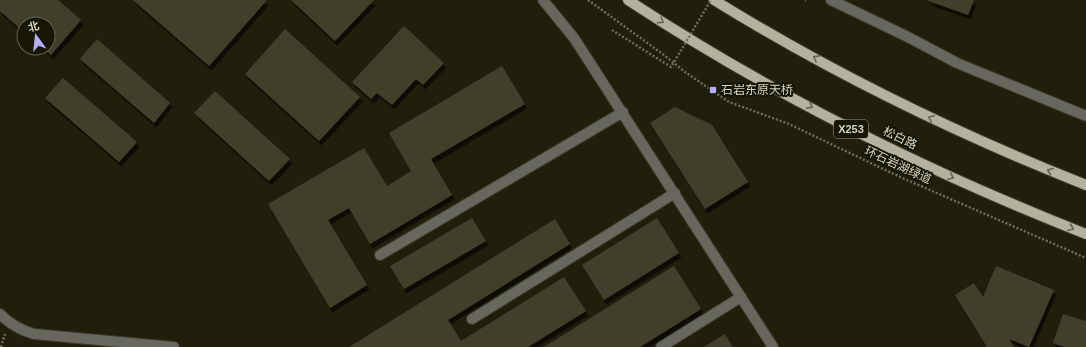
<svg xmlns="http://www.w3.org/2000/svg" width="1086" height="347" viewBox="0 0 1086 347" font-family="Arial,'Noto Sans SC',sans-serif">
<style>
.building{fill:#41412c;filter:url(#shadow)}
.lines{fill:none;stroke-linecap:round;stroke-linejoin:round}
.minor-casing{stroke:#3c3c29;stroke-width:12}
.major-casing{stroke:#3c3c29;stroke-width:12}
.path{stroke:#6d6d5c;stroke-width:2.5;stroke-dasharray:2 2;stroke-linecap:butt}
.minor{stroke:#67675d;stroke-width:10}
.major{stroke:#b2b29d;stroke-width:10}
.path-bridge{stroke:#6d6d5c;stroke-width:2.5;stroke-dasharray:2 2;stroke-linecap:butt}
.oneway{stroke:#646450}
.poi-dot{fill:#b4acf9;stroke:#161603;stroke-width:1.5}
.labels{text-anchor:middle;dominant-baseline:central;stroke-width:4;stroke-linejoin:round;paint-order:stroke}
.shield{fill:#161603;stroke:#9c9c8d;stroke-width:1}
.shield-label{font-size:11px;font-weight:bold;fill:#d5d5c8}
.poi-label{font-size:12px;fill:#d5d5c8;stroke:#161603;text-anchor:start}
.street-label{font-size:12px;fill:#d5d5c8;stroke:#161603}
</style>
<defs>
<filter id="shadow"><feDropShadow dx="2.5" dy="4.5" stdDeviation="0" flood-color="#0009"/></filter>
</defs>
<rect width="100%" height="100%" fill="#1f1f0b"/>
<g class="building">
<path d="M0,0H58L81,20L51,55L43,48H48V24H24V32L0,11Z"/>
<path d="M133,0H267L209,66Z"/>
<path d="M291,0H374L335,41Z"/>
<path d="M926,0H974L968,15Z"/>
<path d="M404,26L444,63L423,85L416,79L392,105L377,93L371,99L352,82Z"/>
<path d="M285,29L360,97L319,141L245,74Z"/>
<path d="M97,39L170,103L154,123L80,59Z"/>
<path d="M502,66L525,104L431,159L452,195L370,244L349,208L328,220L367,285L330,308L268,204L364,148L387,186L411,171L389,133Z"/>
<path d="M63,78L137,142L119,162L45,98Z"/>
<path d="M215,91L290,159L269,181L194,113Z"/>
<path d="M675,107L712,125L748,182L705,209L650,123Z"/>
<path d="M472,218L486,241L404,289L390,266Z"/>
<path d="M657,218L679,253L604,300L582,265Z"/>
<path d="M555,219L570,244L448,320L461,341L564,277L586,311L528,347H349Z"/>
<path d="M674,266L701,309L640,347H544Z"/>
<path d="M996,266L1054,290L1029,347L1009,339L1014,347H987L955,295L974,283L983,297Z"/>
<path d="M1063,314L1086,321V347H1065L1053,343Z"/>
<path d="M725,334L733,347H704Z"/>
</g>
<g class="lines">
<g class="minor-casing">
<g id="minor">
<path d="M543,0L574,38L773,347"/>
<path d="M831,0L908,37L957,63L1086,116"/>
<path d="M380,255L623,112"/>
<path d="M0,314C10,324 20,330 34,334L174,347"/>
<path d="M472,319L675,193"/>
<path d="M661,347L741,297"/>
</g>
</g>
<g class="major-casing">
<g id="major">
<path d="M628,0C771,94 926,171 1086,234"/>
<path d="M714,0C832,73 957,134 1086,185"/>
</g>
</g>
<g class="path">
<path d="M588,0L664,55L685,72L729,102L789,124L900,177L1086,258"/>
<path d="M805,0H806"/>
<path d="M1,347L5,334"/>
</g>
<use href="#minor" class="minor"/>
<use href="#major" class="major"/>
<path class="path-bridge" d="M612,30L671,67L711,0"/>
</g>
<defs><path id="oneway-chevron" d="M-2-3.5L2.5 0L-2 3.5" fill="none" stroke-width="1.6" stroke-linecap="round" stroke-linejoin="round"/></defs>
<g class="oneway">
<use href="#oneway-chevron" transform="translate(661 21) rotate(32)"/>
<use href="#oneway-chevron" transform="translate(816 58) rotate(-152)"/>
<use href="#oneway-chevron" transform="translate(810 106) rotate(28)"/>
<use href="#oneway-chevron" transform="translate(931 118) rotate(-155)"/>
<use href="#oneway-chevron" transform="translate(1050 171) rotate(-158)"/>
<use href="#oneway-chevron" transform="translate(951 177) rotate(25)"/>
<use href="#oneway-chevron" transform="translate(1071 228) rotate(22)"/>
</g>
<rect class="poi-dot" x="709" y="86" width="8" height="8" rx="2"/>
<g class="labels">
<rect class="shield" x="834" y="120" width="34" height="18" rx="3"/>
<g class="shield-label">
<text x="851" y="129">X253</text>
</g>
<g class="poi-label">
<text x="721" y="90">石岩东原天桥</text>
</g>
<g class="street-label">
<text transform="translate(900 138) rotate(26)">松白路</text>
<text transform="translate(898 165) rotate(25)">环石岩湖绿道</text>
</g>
</g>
<g transform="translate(36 36) rotate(345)"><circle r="19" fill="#161603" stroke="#626252"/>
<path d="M0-3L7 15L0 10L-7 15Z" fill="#b4acf9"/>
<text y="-6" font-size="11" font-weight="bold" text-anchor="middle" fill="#d5d5c8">北</text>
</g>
</svg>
